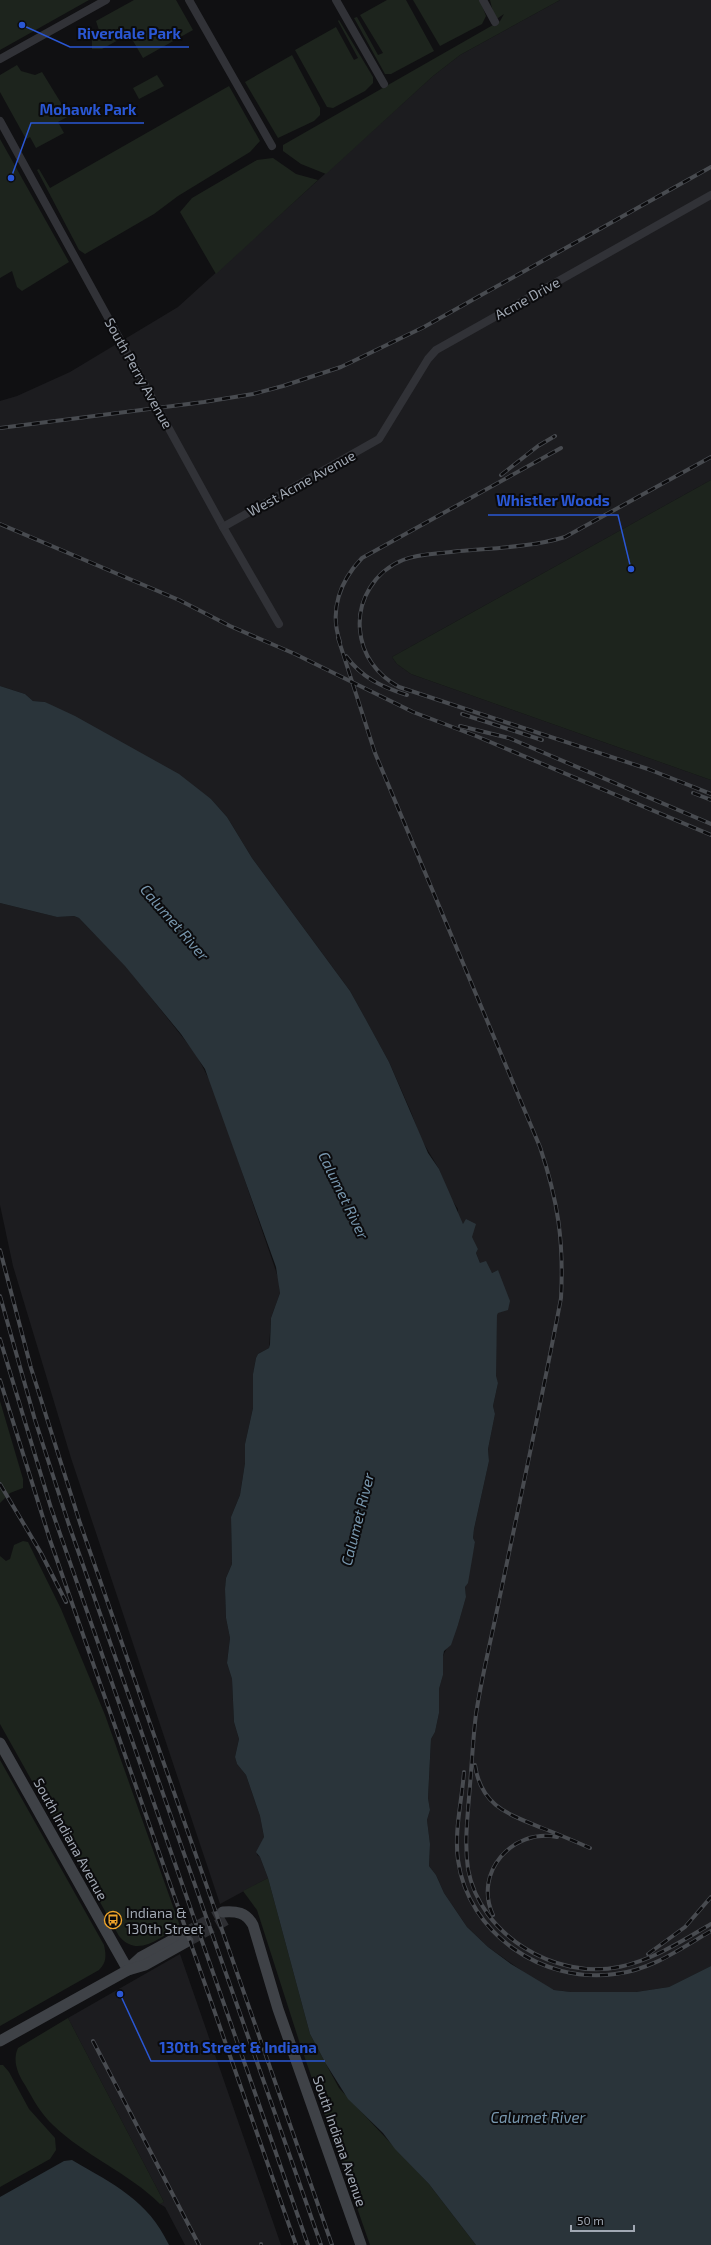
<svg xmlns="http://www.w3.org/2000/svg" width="711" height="2245" viewBox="0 0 711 2245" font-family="'Exo 2',sans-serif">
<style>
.built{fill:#1c1c1f}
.green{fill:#1d241d}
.water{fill:#2a343a}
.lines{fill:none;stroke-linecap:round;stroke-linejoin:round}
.secondary-tunnel{stroke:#2d2e32;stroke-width:11;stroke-dasharray:11 5.5;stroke-linecap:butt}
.street{stroke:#313237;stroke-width:8}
.secondary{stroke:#3f4247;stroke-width:11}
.rail-casing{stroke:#484b50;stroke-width:4}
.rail{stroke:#0b0b0d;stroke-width:2.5;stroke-dasharray:8;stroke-linecap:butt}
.labels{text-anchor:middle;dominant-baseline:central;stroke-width:4;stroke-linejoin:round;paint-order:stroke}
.street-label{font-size:14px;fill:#a1a8b3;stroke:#0b0b0d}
.poi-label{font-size:14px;fill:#a1a8b3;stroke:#0b0b0d;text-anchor:start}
.water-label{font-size:15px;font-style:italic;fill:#7897ae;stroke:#0b0b0d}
.leader{fill:none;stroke:#2a57d4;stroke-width:1.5}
.callout-dot{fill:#2a57d4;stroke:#0b0b0d;stroke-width:1.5}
.callout-label{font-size:15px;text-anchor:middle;font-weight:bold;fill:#2a57d4;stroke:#0b0b0d;stroke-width:4;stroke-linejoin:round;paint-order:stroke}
</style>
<rect width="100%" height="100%" fill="#101012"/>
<g class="built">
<path d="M560,0H711V480L392,657L397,664L411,674L711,780V1966L669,1987L636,1992H571L554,1990L539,1983L488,1947L467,1927L444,1893L436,1875L429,1866L430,1844L427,1820L430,1810L428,1798L431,1739L435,1732L439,1713V1689L443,1675V1656L458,1625L466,1597L465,1587L475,1542L473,1538L474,1529L489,1461L488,1449L495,1414L493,1406L498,1383L495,1376L498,1270L492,1273L480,1263L476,1253L478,1249L458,1216V1209L450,1197L439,1169L421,1139L411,1112L389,1062L350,991L252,858L227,817L211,799L45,702L33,701L25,694L0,686V401L17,396L70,372L178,307L433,76L460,55Z"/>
<path d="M0,903L57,917L74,916L79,918L126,966L196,1054L213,1087L279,1280L280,1293L271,1318L269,1348L258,1354L256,1358L253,1374V1408L245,1444V1463L240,1495L231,1517L232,1564L226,1578L225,1589L226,1618L230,1638L227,1663L232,1679L234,1722L239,1739L235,1757L237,1764L246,1775L260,1816L264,1837L257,1855L260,1857L268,1878L220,1904L71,1458L13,1266L0,1205Z"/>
<path d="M180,1954L281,2245H185L165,2207L160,2204L164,2202L68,2018Z"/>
</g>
<g class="green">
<path d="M0,0H89L0,50Z"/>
<path d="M134,0H176L193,30L143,58L129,34L102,49H92V40L99,30L96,21Z"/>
<path d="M387,0H406L434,51L391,74H385L354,18L357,17L378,55L383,53L360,15Z"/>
<path d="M413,0H480L486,16L482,24L440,46Z"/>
<path d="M490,0H560L460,55L433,76L326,174L301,164L283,151V145L500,21L504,14L492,22L494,16Z"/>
<path d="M339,20L373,77V83L365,91L333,108L327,107L295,50L336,27L354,60L358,58L338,21Z"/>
<path d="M292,55L320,108V115L314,121L278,138L245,82Z"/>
<path d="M17,65L21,71L35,75L42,72L69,116L58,122L64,133L36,148L30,137L26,139L0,92V75Z"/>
<path d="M157,75L164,86L139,99L133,88Z"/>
<path d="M229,86L260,141L250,152L178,196L154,214L85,254L79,250L37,170L39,169L50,188Z"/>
<path d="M0,139L69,262L22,291L17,287L12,271L0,278Z"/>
<path d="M273,158L296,174L318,180L216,274L180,212L192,198L257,160Z"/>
<path d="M711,480V780L411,674L397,664L392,657Z"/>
<path d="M0,1401L23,1479V1488L10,1493L0,1503Z"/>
<path d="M23,1541L28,1542L61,1609L105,1715L180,1926C160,1937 138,1959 119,1936L0,1724V1556L6,1561L10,1559L14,1545Z"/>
<path d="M0,1760L104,1945C106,1955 107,1962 99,1970L0,2026Z"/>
<path d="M268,1878L310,2034L326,2064L339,2088L429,2184L476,2245H370L300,2044L257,1910L243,1891Z"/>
<path d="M68,2018L164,2202L160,2204C129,2173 85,2156 53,2125C41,2114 33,2099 25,2085C18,2074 12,2061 18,2048Z"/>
<path d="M0,2065H3L9,2072L29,2109L55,2138L56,2150L50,2159L0,2187Z"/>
</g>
<g class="water">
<path d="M0,686L25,694L33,701L45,702L75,716L179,774L211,799L227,817L252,858L350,991L365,1018L389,1062L428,1153L439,1169L463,1224L466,1219L476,1224L472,1237L478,1249L476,1253L480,1263L486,1261L492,1273L498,1270L510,1301L508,1310L498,1313L497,1315L496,1376L498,1383L493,1406L495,1414L488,1449L489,1461L474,1529L473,1538L475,1542L468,1583L465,1587L466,1597L458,1625L451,1645L444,1651L443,1656V1675L439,1689V1713L435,1732L431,1739L428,1798L430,1810L427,1820L430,1844L429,1866L436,1875L444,1893L467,1927L488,1947L511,1964L554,1990L571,1992H636L669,1987L711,1966V2245H476L429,2184L395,2149L383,2133L348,2099L326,2064L310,2034L268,1878L260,1857L256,1852L264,1837L260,1816L246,1775L237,1764L235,1757L239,1739L234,1722L232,1679L227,1663L230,1638L226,1618L225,1589L226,1578L232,1564L231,1517L240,1495L245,1463V1444L253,1408V1374L256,1358L258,1354L269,1348L270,1344L271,1318L280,1293L276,1267L205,1069L181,1034L125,966L79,918L74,916L57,917L0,903Z"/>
<path d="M72,2160C113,2184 148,2200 169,2245H0V2197L64,2161Z"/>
</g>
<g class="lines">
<g class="secondary-tunnel">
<path d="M185,1933L223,1912"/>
<path d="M188,1941L226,1920"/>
</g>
<g class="street">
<path d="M189,0L272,146"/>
<path d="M336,0L384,84"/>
<path d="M483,0L495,22"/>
<path d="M0,59L106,0"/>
<path d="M0,121L223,527L279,624"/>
<path d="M223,527L379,439L428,359L436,350L711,195"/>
</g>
<g class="secondary">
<path d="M0,1743L128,1970"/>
<path d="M223,1912C236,1911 246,1912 253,1925L278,2009L361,2245"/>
<path d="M129,1968L141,1957L185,1933"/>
<path d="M0,2041L128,1970L145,1965L188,1941"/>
</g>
<g class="rail-casing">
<g id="rail">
<path d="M0,428L204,402L253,394L283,386L341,367L424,327L711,167"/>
<path d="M711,457L565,537C529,548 488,548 451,552C435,554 418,554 403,560C375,571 357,600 360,630C362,655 377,675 399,687L648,769L711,794"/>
<path d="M501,475L538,446L555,436"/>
<path d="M0,524L179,600L230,626L295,654L413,712L476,736L711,835"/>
<path d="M338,638L375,753L540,1147C558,1201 564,1241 561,1298C541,1404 518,1509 496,1615C489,1648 481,1681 476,1714C473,1738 472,1761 470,1785C468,1813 464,1841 468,1869C480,1935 555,1980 619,1967C653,1960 682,1941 711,1924"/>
<path d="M340,642C329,610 340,581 362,558L561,448"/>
<path d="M346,656C362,678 382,687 407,695"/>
<path d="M462,714L542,740"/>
<path d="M460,726L509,738L711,824"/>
<path d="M693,793L711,800"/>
<path d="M0,1250L31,1368L80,1523L332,2245"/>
<path d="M0,1296L35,1420L69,1525L321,2245"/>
<path d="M0,1339L51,1508L308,2245"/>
<path d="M0,1380L50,1540L296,2245"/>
<path d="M0,1484L41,1553L66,1602"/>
<path d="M475,1765C481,1806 508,1814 542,1828C558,1834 574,1841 590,1848"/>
<path d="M464,1772C462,1800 454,1832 458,1860C468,1934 543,1984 615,1974C651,1970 680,1949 711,1931"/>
<path d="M493,1915C473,1872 513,1828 557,1837"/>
<path d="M648,1954L685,1927L711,1897"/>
<path d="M93,2041L199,2245"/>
<path d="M261,2244V2245"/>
</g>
</g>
<use href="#rail" class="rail"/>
</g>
<defs>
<g id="bus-ring" transform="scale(0.9)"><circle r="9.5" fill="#0b0b0d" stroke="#f0a42a" stroke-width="1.5"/><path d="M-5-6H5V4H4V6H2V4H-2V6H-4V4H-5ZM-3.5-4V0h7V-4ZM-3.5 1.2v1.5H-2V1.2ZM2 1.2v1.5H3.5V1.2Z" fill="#f0a42a"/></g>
</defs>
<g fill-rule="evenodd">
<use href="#bus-ring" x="113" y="1920"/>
</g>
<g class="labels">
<g class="street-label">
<text transform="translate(527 298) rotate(-29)">Acme Drive</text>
<text transform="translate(139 373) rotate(61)">South Perry Avenue</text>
<text transform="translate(301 483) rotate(-29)">West Acme Avenue</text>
<text transform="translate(71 1839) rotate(61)">South Indiana Avenue</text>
<text transform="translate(340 2141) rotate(71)">South Indiana Avenue</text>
</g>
<g class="poi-label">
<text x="126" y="1912">Indiana &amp;<tspan x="126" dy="16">130th Street</tspan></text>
</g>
<g class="water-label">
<text transform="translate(175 922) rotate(49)">Calumet River</text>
<text transform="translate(344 1195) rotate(64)">Calumet River</text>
<text transform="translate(357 1519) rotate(-76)">Calumet River</text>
<text x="538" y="2117">Calumet River</text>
</g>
</g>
<path class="leader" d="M22 25L70 47H189M11 178L31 123H144M631 569L618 515H488M120 1994L151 2061H325"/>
<g class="callout-dot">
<circle cx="22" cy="25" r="4"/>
<circle cx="11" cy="178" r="4"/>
<circle cx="631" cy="569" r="4"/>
<circle cx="120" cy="1994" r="4"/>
</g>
<g class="callout-label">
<text x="129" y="39">Riverdale Park</text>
<text x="88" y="115">Mohawk Park</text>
<text x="553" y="506">Whistler Woods</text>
<text x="238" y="2053">130th Street &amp; Indiana</text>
</g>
<path d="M571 2225v6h63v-6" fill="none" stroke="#a1a8b3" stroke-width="2"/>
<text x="577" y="2225" font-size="12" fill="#a1a8b3" stroke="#0b0b0d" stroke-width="3" paint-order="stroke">50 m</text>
</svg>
